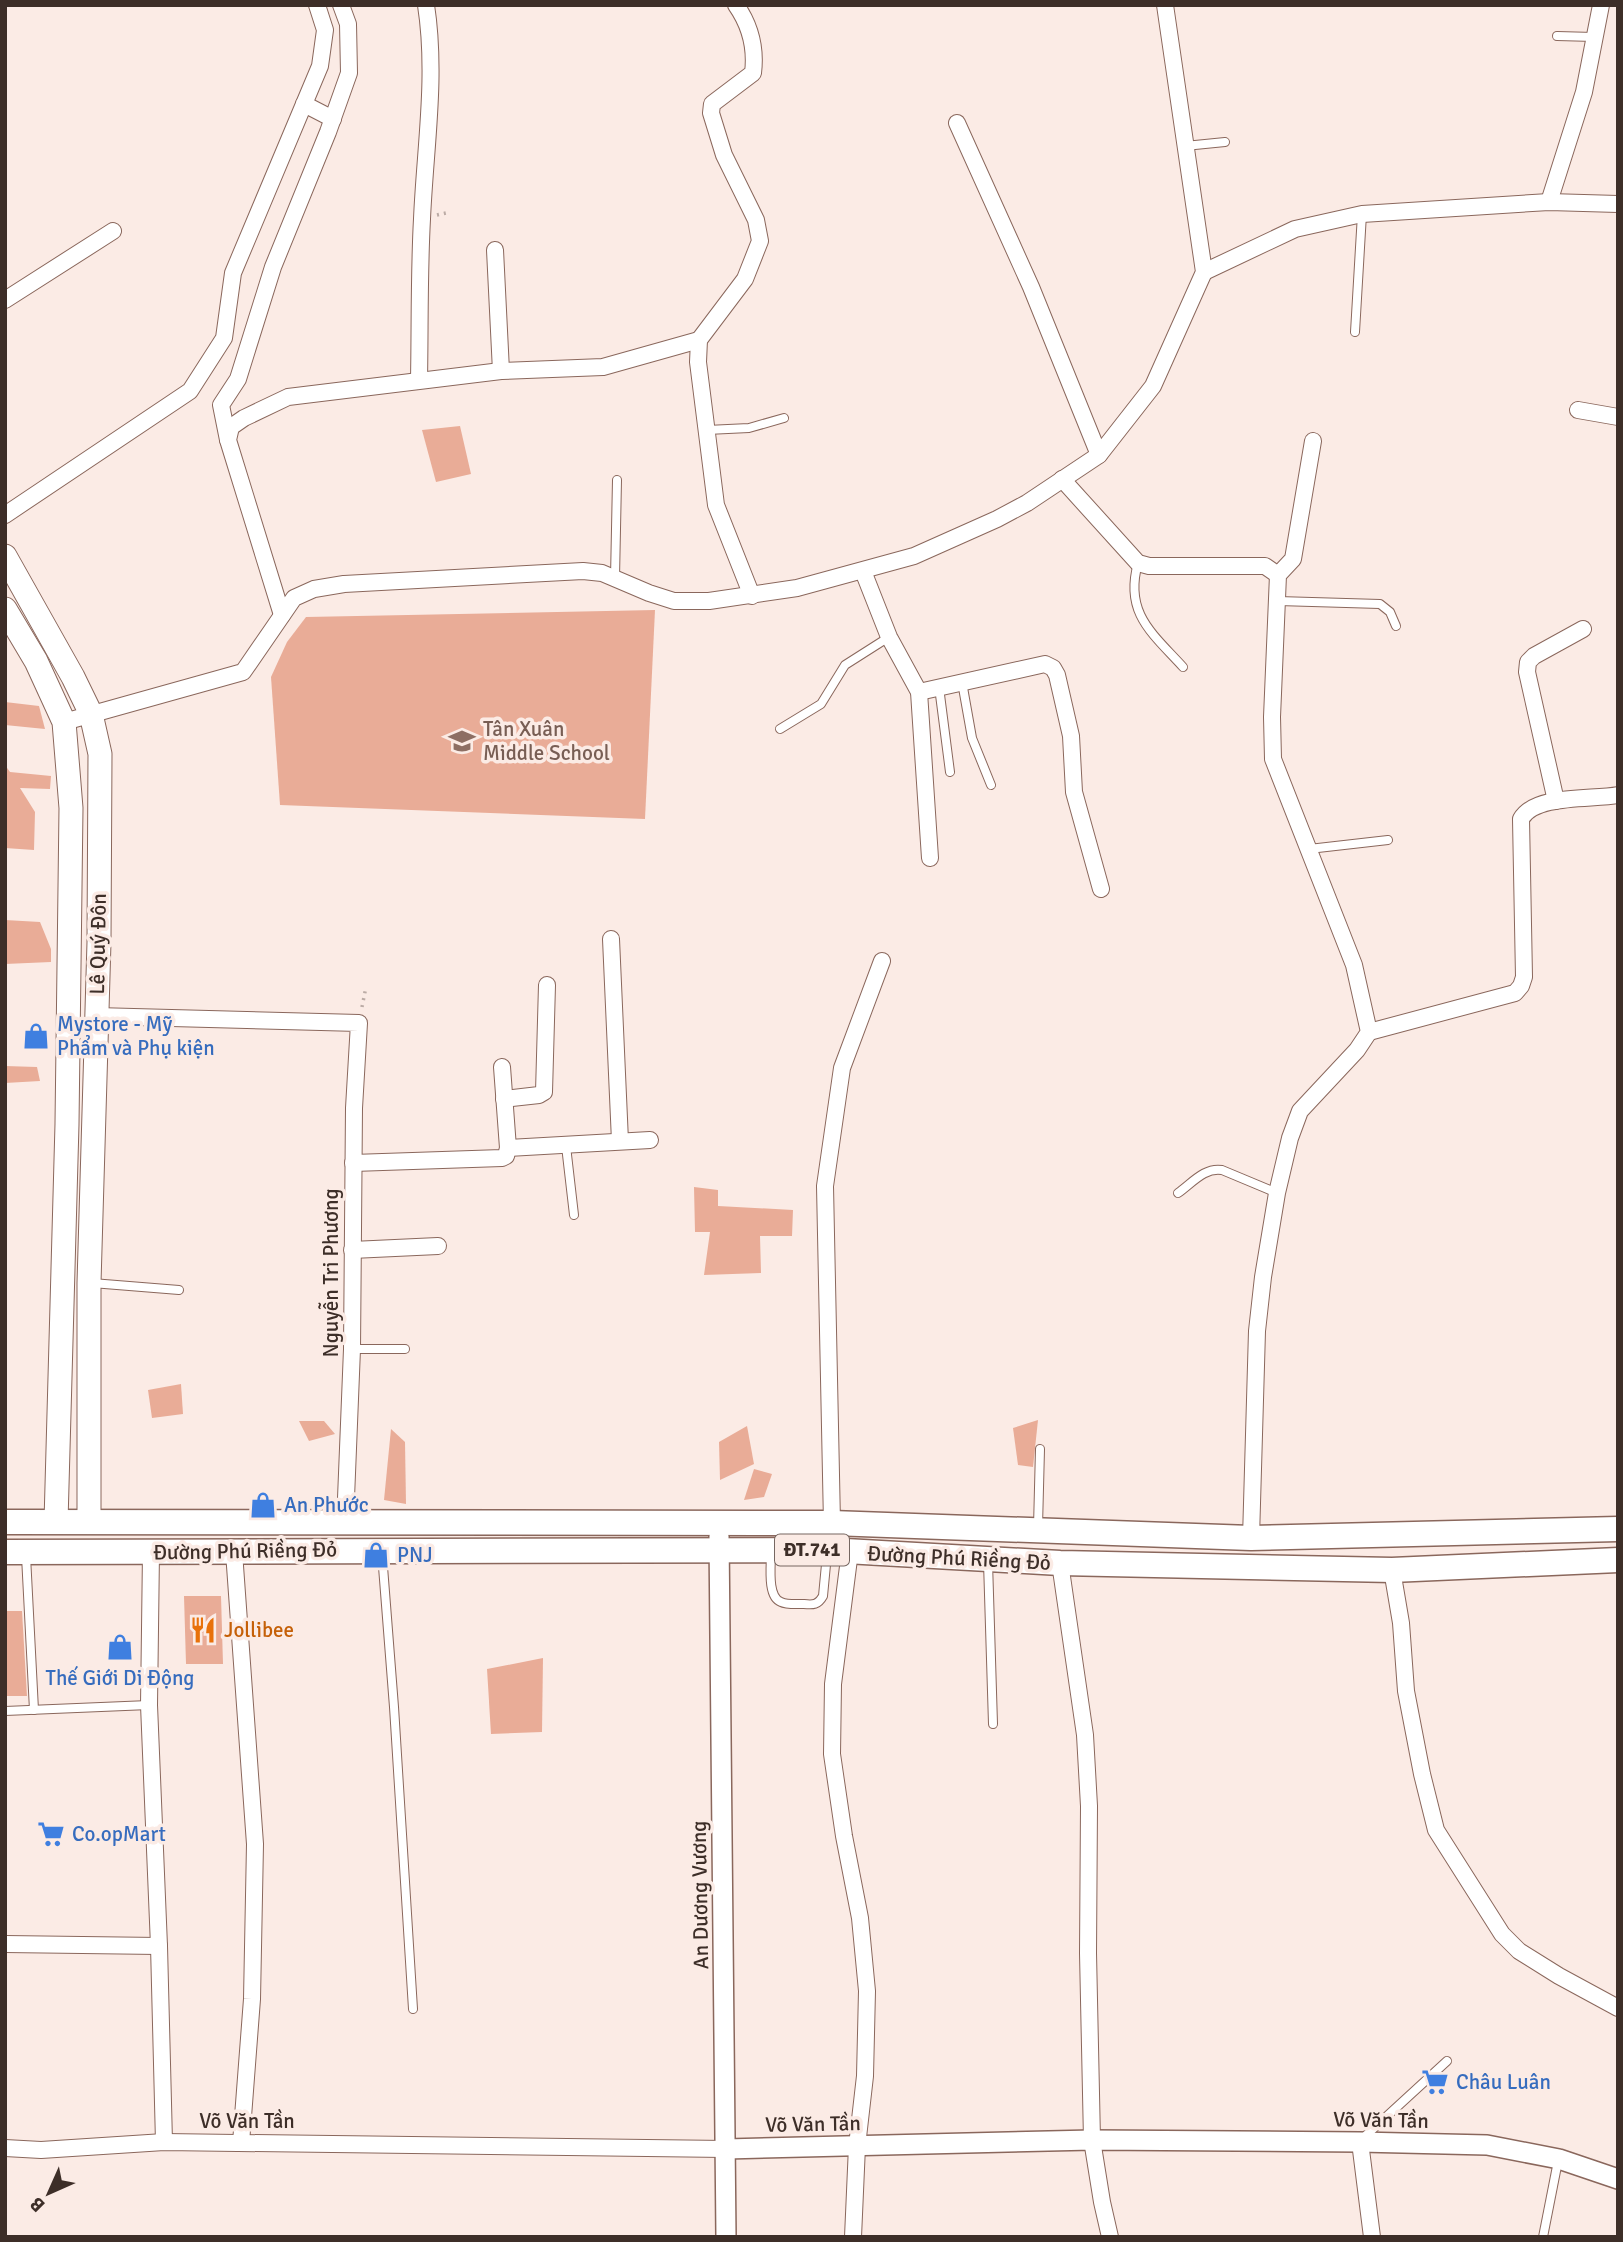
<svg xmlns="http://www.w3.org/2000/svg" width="1623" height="2242" viewBox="0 0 1623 2242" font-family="Signika,sans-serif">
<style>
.building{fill:#e9ac97}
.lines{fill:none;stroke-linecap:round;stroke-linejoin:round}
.service-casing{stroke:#8a675c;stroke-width:10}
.minor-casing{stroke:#8a675c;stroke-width:18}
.tertiary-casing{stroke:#8a675c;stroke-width:22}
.secondary-casing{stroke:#8a675c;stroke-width:25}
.primary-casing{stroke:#8a675c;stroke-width:27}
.path{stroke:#bbaba5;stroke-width:3.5;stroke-dasharray:2 5;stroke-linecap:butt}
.service{stroke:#fff;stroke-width:8}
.minor{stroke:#fff;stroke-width:16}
.tertiary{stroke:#fff;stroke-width:19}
.secondary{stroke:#fff;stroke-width:23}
.primary{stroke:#fff;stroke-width:24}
.labels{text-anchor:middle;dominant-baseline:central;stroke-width:7;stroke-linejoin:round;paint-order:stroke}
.shield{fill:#fbebe5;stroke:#766761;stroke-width:2}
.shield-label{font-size:19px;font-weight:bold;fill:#3d2e28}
.education-label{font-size:21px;fill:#785e54;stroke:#fbebe5;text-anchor:start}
.street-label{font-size:21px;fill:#3d2e28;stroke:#fbebe5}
.shop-label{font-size:21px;fill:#366cbe;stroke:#fbebe5;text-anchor:start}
.food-label{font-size:21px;fill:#c56008;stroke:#fbebe5;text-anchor:start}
</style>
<rect width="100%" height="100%" fill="#fbebe5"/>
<g class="building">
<path d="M460,426L471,474L436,482L422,430Z"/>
<path d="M655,610L645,819L280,805L271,677L287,642L306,617Z"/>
<path d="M5,702L39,706L45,729L5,725Z"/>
<path d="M5,765L10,772L51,776L50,789L20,788L35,812L34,850L5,848Z"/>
<path d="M5,920L40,922L51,949V962L5,964Z"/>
<path d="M5,1066L37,1067L40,1081L5,1083Z"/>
<path d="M694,1187L718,1190V1206L793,1210L792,1236H760L761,1273L704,1275L710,1232H695Z"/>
<path d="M181,1384L183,1414L152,1418L148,1390Z"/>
<path d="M1038,1420L1033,1467L1018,1465L1013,1428Z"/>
<path d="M299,1421H324L335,1434L309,1441Z"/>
<path d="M747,1426L754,1464L720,1480L719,1442Z"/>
<path d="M391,1429L405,1442L406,1504L384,1500Z"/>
<path d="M754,1469L772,1474L764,1497L744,1500Z"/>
<path d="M184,1596H221L223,1664H186Z"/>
<path d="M5,1611H22L27,1696H5Z"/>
<path d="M543,1658L542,1732L491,1734L487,1669Z"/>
</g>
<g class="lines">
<g class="service-casing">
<g id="service">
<path d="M1557,36L1594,37"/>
<path d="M1185,146L1225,142"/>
<path d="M1355,332L1362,214"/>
<path d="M707,430L749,428L784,418"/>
<path d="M1138,563C1124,613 1152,633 1183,667"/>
<path d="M615,578L617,480"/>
<path d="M1278,601L1380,604L1390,612L1396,626"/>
<path d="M962,682L972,738L991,785"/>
<path d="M939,687L950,772"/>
<path d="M780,729L821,704L845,665L889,637"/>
<path d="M1309,849L1388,840"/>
<path d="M566,1146L574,1215"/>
<path d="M1178,1193C1192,1183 1205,1167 1222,1170L1277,1193"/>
<path d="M92,1283L179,1290"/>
<path d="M352,1349H405"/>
<path d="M1038,1527L1040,1449"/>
<path d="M771,1553C771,1566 767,1597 781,1602C787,1605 797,1604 804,1604C813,1605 818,1605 823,1596L827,1554"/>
<path d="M382,1554L394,1707L413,2009"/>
<path d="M26,1556L34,1710"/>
<path d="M988,1562L993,1724"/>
<path d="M5,1711L149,1705"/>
<path d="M1362,2139L1447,2061"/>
<path d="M1543,2237L1558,2161"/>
</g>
</g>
<g class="minor-casing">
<g id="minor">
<path d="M736,5C750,25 756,49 753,73L712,104L711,113L724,155L756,220L760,241L745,279L699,340L698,362L716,505L752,596"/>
<path d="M304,104L333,119"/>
<path d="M957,123L1031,287L1099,455"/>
<path d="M1549,202L1584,92L1601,5"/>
<path d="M495,250L501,371"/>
<path d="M1204,272L1295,229L1362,214L1549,202L1618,204"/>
<path d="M5,300L113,231"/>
<path d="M419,380C420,327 419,273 422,219C425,148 437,76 426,5"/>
<path d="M1578,410L1618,417"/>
<path d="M228,440L221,405L238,379L273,267L328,132L349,73L348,24L341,5"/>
<path d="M1062,479L1138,563L1149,566H1265L1278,575"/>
<path d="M5,515L190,391L224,338L233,273L320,66L325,30L317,5"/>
<path d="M863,571L889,637L919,692L930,858"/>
<path d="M282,615L228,440L231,427L244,418L288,397L501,371L603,367L699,340"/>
<path d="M919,692L1045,664L1053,668L1057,675L1071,736L1074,792L1101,889"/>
<path d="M64,722L243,672L294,598L314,589L344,584L583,571L602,573L649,593L674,601H709L797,588L914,556L997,519L1027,503L1099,455L1153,386L1204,272L1165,5"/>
<path d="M1556,801L1527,672L1528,662L1534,656L1583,629"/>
<path d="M611,939L620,1141"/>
<path d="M96,1016L359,1023L354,1108L352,1349L345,1523"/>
<path d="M1369,1032L1515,993L1521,986L1524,977L1521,819C1535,794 1592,800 1618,795"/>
<path d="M504,1099L539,1095L544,1092L547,985"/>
<path d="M508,1148L650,1140"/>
<path d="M353,1163L502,1158L506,1156L508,1148L502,1067"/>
<path d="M352,1250L438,1246"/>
<path d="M832,1523L825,1186L842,1068L882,961"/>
<path d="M1251,1538L1257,1331L1263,1277L1277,1193L1290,1138L1300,1111L1357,1050L1369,1032L1354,965L1273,759L1272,717L1278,575L1293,559L1313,441"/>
<path d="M850,1551L833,1684L832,1754L844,1836L860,1918L867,1991L865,2076L857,2146L853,2237"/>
<path d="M151,1552L149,1705L159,1946L164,2142"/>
<path d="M234,1552L255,1844L252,1999L241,2143"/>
<path d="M1060,1563L1085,1735L1089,1806L1088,1953L1092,2140L1102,2202L1110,2237"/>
<path d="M1392,1570L1401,1623L1406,1691L1422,1774L1436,1830L1502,1934L1519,1951L1559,1976L1618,2008"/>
<path d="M5,1944L159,1946"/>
<path d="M1360,2142L1372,2237"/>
<path d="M5,2148L41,2150L164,2142L726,2149"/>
</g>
</g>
<g class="tertiary-casing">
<g id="tertiary">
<path d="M719,1536L726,2237"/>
<path d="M726,2149L1092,2140L1360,2142L1487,2145L1559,2159L1618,2179"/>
</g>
</g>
<g class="secondary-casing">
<g id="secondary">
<path d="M5,556L73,677L91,714L100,754L99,942L89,1283V1522"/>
<path d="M5,609L36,661L64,722L71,808L67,1124L56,1522"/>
</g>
</g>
<g class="primary-casing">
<g id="primary">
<path d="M5,1522L832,1523L1251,1538L1618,1529"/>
<path d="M5,1552L828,1550L1060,1563L1392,1570L1618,1560"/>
</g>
</g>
<g class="path">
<path d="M437,215L450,212"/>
<path d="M362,1007L366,987"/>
</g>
<use href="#service" class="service"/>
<use href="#minor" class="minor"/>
<use href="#tertiary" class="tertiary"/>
<use href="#secondary" class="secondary"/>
<use href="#primary" class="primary"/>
</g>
<defs>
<g id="school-bare" transform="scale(2.1)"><path d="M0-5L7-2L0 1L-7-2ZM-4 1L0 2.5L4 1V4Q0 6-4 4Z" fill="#8d6e63" stroke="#fbebe5" stroke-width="2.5" paint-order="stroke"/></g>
<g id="shop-bare" transform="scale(2.1)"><path d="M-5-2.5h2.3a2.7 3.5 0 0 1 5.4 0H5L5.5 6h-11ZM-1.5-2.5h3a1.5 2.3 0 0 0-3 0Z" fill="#3f7fe0" stroke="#fbebe5" stroke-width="2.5" paint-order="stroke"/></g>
<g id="restaurant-bare" transform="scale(2.1)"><path d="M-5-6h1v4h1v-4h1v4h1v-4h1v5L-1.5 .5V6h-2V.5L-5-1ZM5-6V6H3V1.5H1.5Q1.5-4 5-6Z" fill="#e8710a" stroke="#fbebe5" stroke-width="2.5" paint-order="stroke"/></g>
<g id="supermarket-bare" transform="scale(2.1)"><path d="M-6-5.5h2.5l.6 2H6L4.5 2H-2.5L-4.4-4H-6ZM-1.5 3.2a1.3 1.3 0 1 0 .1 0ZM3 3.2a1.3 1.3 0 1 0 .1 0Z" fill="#3f7fe0" stroke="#fbebe5" stroke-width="2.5" paint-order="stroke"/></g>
</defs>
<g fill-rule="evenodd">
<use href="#school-bare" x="462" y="741"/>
<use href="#shop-bare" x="36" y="1036"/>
<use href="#shop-bare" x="263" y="1505"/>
<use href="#shop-bare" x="376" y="1555"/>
<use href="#restaurant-bare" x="203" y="1630"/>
<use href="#shop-bare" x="120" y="1647"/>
<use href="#supermarket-bare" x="51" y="1834"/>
<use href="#supermarket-bare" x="1435" y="2082"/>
</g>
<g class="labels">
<rect class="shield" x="775" y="1534.5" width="74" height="31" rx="5"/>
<g class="shield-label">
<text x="812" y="1550">ĐT.741</text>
</g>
<g class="education-label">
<text x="483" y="729">Tân Xuân<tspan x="483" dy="24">Middle School</tspan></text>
</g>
<g class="street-label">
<text transform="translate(98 944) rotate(-89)">Lê Quý Đôn</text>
<text transform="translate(331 1273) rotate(-90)">Nguyễn Tri Phương</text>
<text transform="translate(245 1551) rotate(-1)">Đường Phú Riềng Đỏ</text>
<text transform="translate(959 1558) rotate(3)">Đường Phú Riềng Đỏ</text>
<text transform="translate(700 1895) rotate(-91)">An Dương Vương</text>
<text transform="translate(1381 2120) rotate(1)">Võ Văn Tần</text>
<text x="247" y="2121">Võ Văn Tần</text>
<text transform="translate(813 2124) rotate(-1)">Võ Văn Tần</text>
</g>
<g class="shop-label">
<text x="57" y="1024">Mystore - Mỹ<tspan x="57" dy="24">Phẩm và Phụ kiện</tspan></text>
<text x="284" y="1505">An Phước</text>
<text x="397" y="1555">PNJ</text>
<text x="120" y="1678" text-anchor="middle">Thế Giới Di Động</text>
<text x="72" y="1834">Co.opMart</text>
<text x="1456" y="2082">Châu Luân</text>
</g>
<g class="food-label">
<text x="224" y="1630">Jollibee</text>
</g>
</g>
<rect width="1623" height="2242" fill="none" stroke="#3d2e28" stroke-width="14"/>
<g transform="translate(49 2193) rotate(225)" stroke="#fbebe5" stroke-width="5" paint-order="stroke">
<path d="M0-5L12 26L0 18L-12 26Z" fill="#3d2e28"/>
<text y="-10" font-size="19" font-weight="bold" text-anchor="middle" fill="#3d2e28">B</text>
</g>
</svg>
